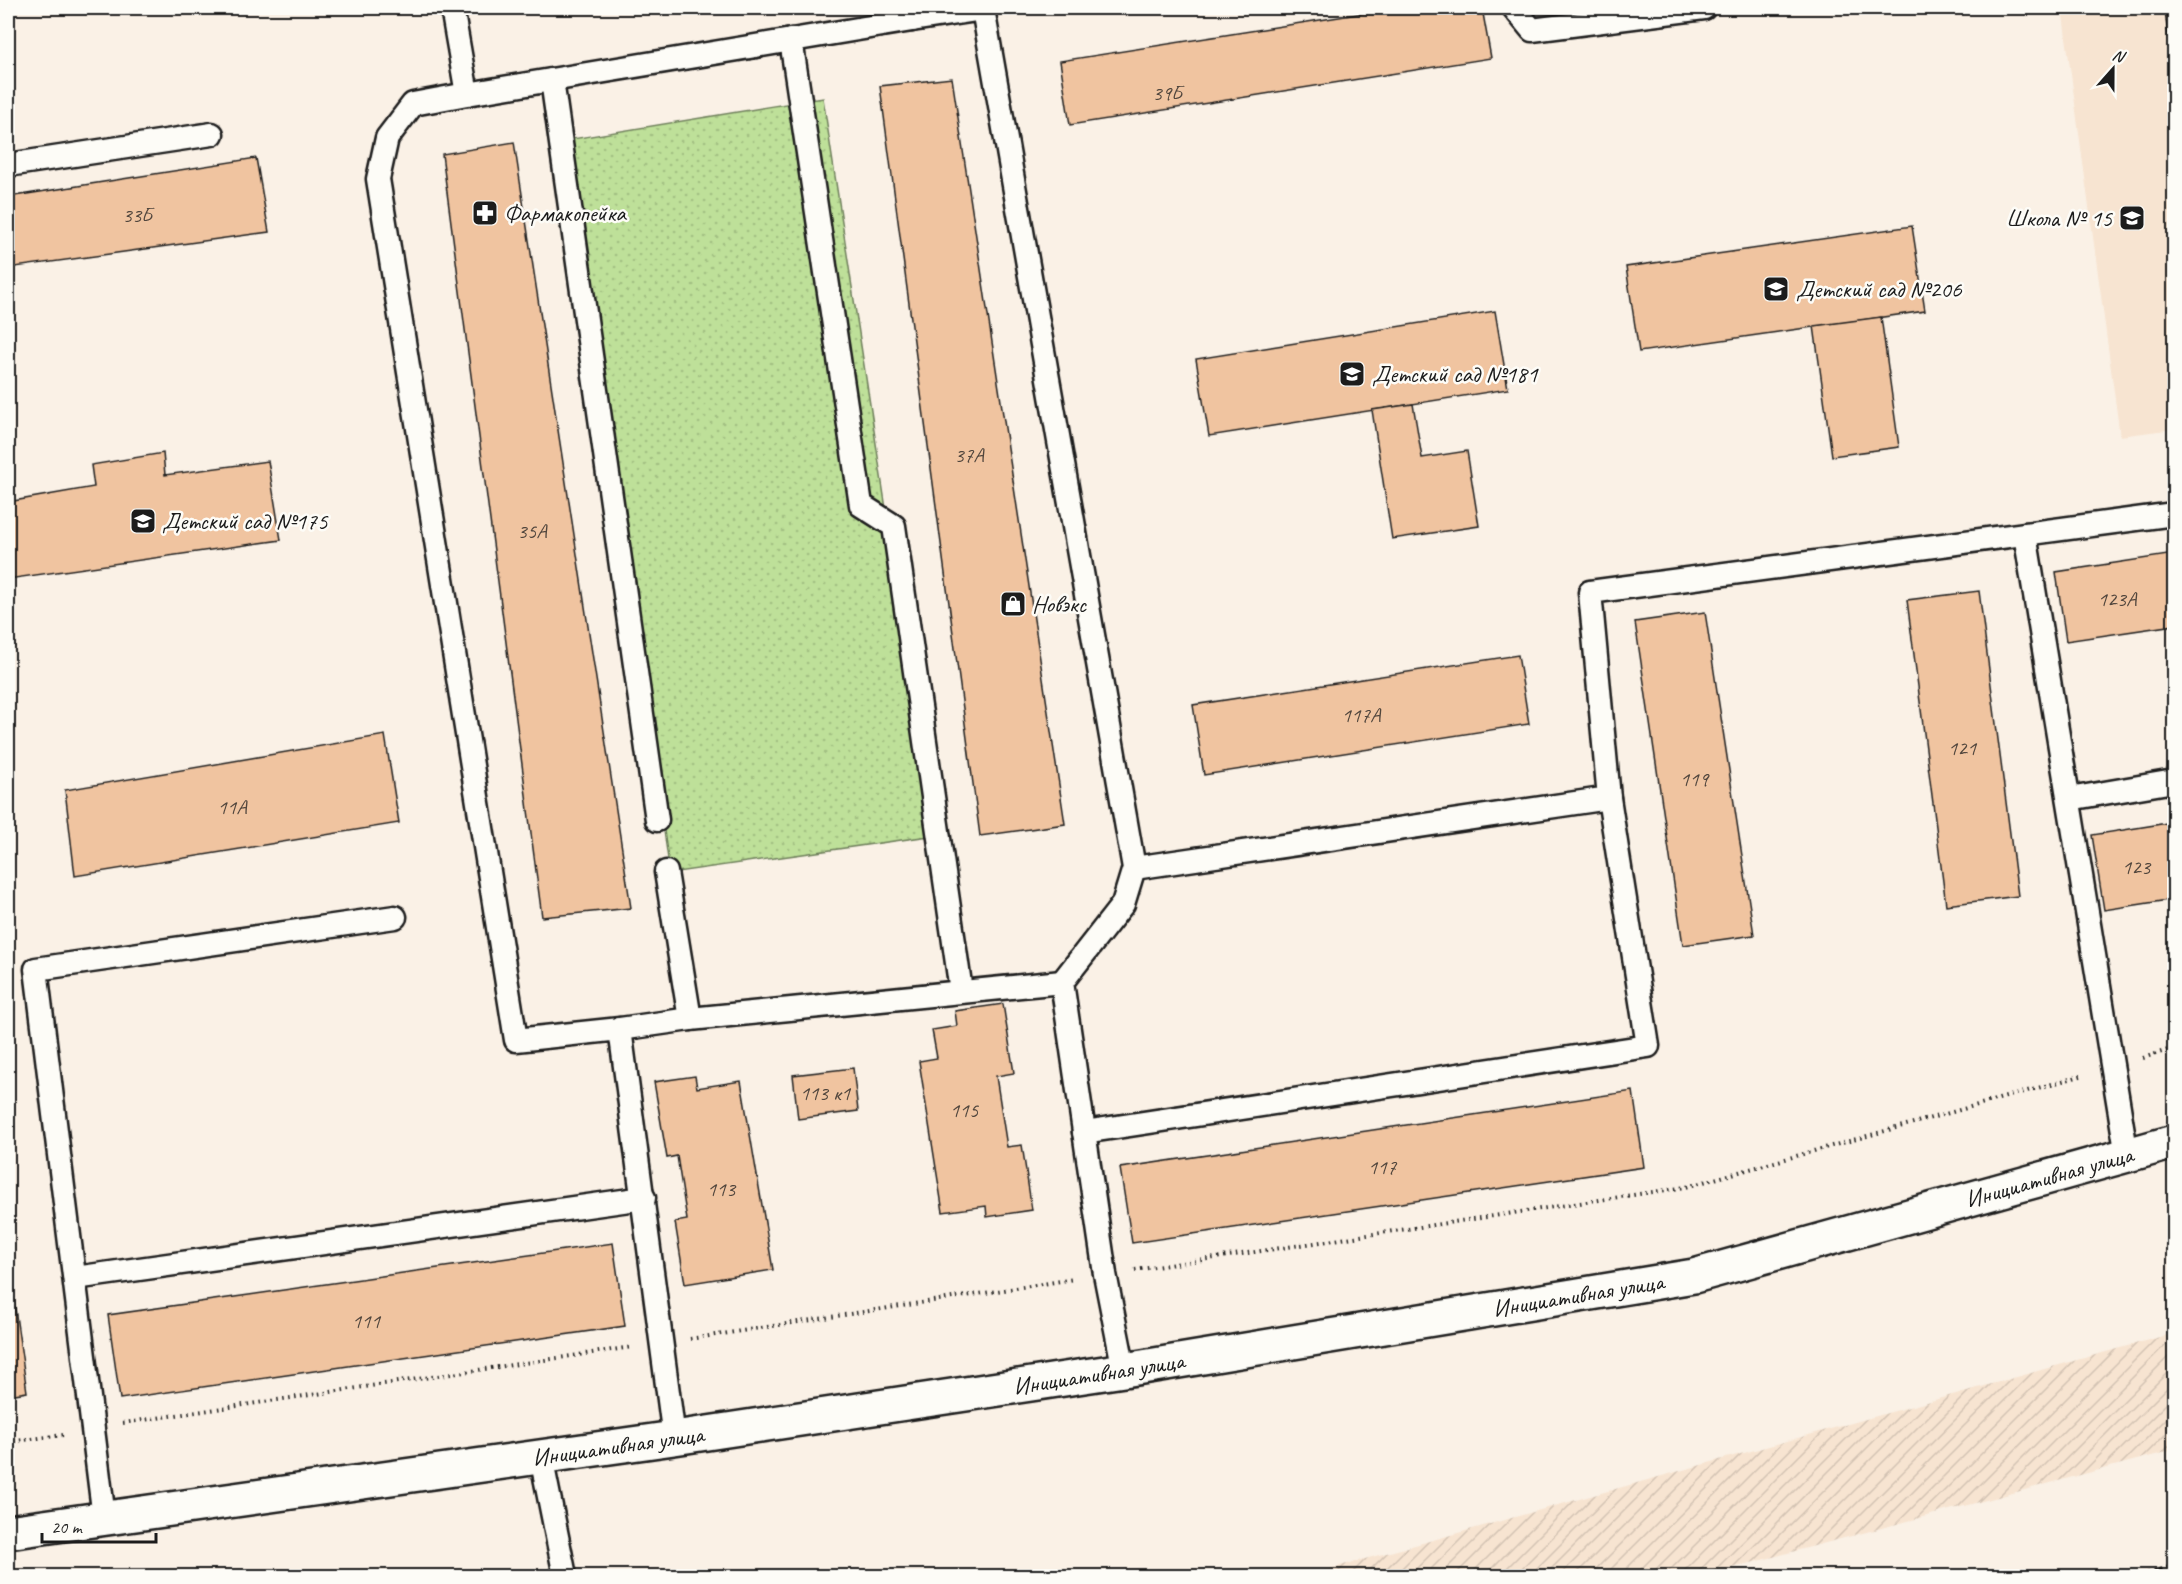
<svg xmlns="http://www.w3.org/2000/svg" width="2182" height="1584" viewBox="0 0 2182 1584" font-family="Caveat,sans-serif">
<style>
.built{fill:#f7e4d1}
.industrial{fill:url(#industrial-furrows)}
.grass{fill:url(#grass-dots);stroke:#6d7e5a;stroke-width:1.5}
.building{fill:#f0c4a0;stroke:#1c1c1c;stroke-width:1.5}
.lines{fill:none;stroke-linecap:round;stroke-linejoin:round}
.service-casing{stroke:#1c1c1c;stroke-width:27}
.minor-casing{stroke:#1c1c1c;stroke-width:38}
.path{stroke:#1c1c1c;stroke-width:4;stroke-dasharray:1.5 4.5;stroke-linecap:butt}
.service{stroke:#fdfcf7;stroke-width:22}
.minor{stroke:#fdfcf7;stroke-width:33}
.rail{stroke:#1c1c1c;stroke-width:4.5;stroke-dasharray:9 4.5;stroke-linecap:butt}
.labels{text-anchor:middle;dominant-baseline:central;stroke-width:5;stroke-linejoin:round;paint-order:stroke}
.number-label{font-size:21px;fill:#51463d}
.poi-label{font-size:24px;fill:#1c1c1c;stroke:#fdfcf7;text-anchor:start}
.street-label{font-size:24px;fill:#1c1c1c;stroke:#fdfcf7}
</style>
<defs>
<pattern id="industrial-furrows" width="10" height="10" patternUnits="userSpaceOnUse" patternTransform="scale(1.5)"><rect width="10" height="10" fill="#f7e4d1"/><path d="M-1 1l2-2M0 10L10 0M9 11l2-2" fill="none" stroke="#d3c3b3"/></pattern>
<pattern id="grass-dots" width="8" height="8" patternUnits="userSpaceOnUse" patternTransform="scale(1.5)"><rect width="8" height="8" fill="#bee099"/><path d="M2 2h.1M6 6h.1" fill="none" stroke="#a3c083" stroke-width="1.8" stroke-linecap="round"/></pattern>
</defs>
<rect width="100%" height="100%" fill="#faf1e6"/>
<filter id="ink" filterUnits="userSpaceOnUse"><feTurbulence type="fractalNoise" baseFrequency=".0167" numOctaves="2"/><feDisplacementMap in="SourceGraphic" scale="12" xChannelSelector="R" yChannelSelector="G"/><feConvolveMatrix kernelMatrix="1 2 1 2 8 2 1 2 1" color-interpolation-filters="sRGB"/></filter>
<g filter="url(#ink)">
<path class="built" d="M2062,8H2174V429L2120,436Z"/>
<path class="industrial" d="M2174,1333V1450L1702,1576H1304Z"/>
<path class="grass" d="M823,98L936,835L670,873L566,140Z"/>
<g class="building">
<path d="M1396,8H1482L1491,58L1070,125L1060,61Z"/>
<path d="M2174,11V80L2165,12Z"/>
<path d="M952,78L1065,824L980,836L880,86Z"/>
<path d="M514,142L631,908L542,917L442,154Z"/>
<path d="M256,158L269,232L8,268V197Z"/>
<path d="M1912,226L1925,311L1639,352L1626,267Z"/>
<path d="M1495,311L1508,389L1209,436L1196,359Z"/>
<path d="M1881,317L1899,447L1832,456L1814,326Z"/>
<path d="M1413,404L1422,458L1467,451L1479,526L1392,539L1372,410Z"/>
<path d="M163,453L165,475L268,461L281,540L8,579V502L94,487L91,465Z"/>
<path d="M2174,554V625L2066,641L2056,572Z"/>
<path d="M1979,591L2018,896L1946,905L1907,600Z"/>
<path d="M1705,612L1754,935L1683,945L1635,622Z"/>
<path d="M1518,655L1529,724L1204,775L1193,705Z"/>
<path d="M385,735L399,823L75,876L65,790Z"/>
<path d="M2174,822V899L2104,910L2092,835Z"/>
<path d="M1003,1004L1014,1073L996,1076L1007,1147L1022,1145L1032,1210L987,1217L986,1206L943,1212L919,1061L937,1058L932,1030L957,1026L955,1011Z"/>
<path d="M853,1068L858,1111L798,1119L793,1075Z"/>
<path d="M695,1076L697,1088L741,1081L773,1270L685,1284L675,1222L687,1220L677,1156L667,1158L654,1082Z"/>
<path d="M1633,1091L1644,1167L1132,1243L1120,1168Z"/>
<path d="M613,1243L625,1326L120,1399L108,1315Z"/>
<path d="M8,1260L27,1392L8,1395Z"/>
</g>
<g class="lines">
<g class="service-casing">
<g id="service">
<path d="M452,8L467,94L413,104L387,138L378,179L516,1040L620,1029L674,1438"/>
<path d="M910,8L912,20L983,9L1134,868L1123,904L1062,982L1105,1274L1124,1370"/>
<path d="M1514,8L1532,30L1704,8"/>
<path d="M791,40L861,505L894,526L961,991"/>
<path d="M552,80L657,820"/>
<path d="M467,94L912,20"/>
<path d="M8,165L212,134"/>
<path d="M2025,534L2127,1156"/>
<path d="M2069,799L2174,781"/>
<path d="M1134,868L1609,798L1590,592L2174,514"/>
<path d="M666,872L690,1019"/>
<path d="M620,1029L690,1019L1062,982"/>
<path d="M1084,1132L1648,1046L1609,798"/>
<path d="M75,1278L644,1198"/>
<path d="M541,1457L565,1576"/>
<path d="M104,1518L36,969L395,917"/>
</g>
</g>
<g class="minor-casing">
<g id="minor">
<path id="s1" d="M8,1532L674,1438L1124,1370L1694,1276L2174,1142"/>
</g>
</g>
<g class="path">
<path d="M2143,1058L2174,1048"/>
<path d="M1135,1270L1686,1187L2084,1075"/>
<path d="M690,1339L1074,1279"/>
<path d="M123,1423L632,1347"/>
<path d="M8,1442L63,1435"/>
</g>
<use href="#service" class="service"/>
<use href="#minor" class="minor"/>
<path class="rail" d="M2141,1576L2174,1566"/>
</g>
</g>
<defs>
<g id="pharmacy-square" transform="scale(1.35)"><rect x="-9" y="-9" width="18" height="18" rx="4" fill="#1c1c1c" stroke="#fdfcf7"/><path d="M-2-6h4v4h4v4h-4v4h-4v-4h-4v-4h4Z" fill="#fff"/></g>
<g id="school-square" transform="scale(1.35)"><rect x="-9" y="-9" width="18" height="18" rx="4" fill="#1c1c1c" stroke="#fdfcf7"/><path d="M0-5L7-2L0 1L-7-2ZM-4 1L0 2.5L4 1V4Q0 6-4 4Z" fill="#fff"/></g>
<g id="shop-square" transform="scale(1.35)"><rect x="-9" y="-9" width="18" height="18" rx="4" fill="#1c1c1c" stroke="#fdfcf7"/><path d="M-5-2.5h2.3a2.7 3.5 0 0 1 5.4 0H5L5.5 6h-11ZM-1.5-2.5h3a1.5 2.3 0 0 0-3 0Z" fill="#fff"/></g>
</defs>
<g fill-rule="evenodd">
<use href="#pharmacy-square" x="485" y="213"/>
<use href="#school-square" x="2132" y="218"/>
<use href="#school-square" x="1776" y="289"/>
<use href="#school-square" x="1352" y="374"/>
<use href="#school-square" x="143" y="521"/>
<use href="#shop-square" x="1013" y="604"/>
</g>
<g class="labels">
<g class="number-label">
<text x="1167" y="93">39Б</text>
<text x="137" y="215">33Б</text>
<text x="969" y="455">37А</text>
<text x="532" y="531">35А</text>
<text x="2117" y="599">123А</text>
<text x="1361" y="715">117А</text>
<text x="1962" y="748">121</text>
<text x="1694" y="779">119</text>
<text x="232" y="807">11А</text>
<text x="2136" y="867">123</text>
<text x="825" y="1093">113 к1</text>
<text x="964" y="1110">115</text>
<text x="1382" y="1167">117</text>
<text x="721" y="1189">113</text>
<text x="366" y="1321">111</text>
</g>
<g class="poi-label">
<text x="504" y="213">Фармакопейка</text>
<text x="2112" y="218" text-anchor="end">Школа № 15</text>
<text x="1796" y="289">Детский сад №206</text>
<text x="1372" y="374">Детский сад №181</text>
<text x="162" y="521">Детский сад №175</text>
<text x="1032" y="604">Новэкс</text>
</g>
<g class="street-label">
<text stroke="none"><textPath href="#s1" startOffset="2074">Инициативная улица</textPath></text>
<text stroke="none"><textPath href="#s1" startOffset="1588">Инициативная улица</textPath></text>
<text stroke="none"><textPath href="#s1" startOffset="1102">Инициативная улица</textPath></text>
<text stroke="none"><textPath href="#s1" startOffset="616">Инициативная улица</textPath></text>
</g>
</g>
<rect width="2182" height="1584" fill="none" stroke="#fdfcf7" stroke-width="30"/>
<rect x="15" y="15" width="2152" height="1554" fill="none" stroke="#1c1c1c" stroke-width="2" filter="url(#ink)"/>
<g transform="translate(2113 69) rotate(21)" stroke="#fdfcf7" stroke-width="4.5" paint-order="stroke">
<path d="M0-4.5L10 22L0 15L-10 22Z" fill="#1c1c1c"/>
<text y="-9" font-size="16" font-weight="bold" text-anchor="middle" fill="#1c1c1c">N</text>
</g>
<path d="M42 1533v9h114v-9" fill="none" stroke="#1c1c1c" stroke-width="3"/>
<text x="51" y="1533" font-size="18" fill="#1c1c1c" stroke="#fdfcf7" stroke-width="4.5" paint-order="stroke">20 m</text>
</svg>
